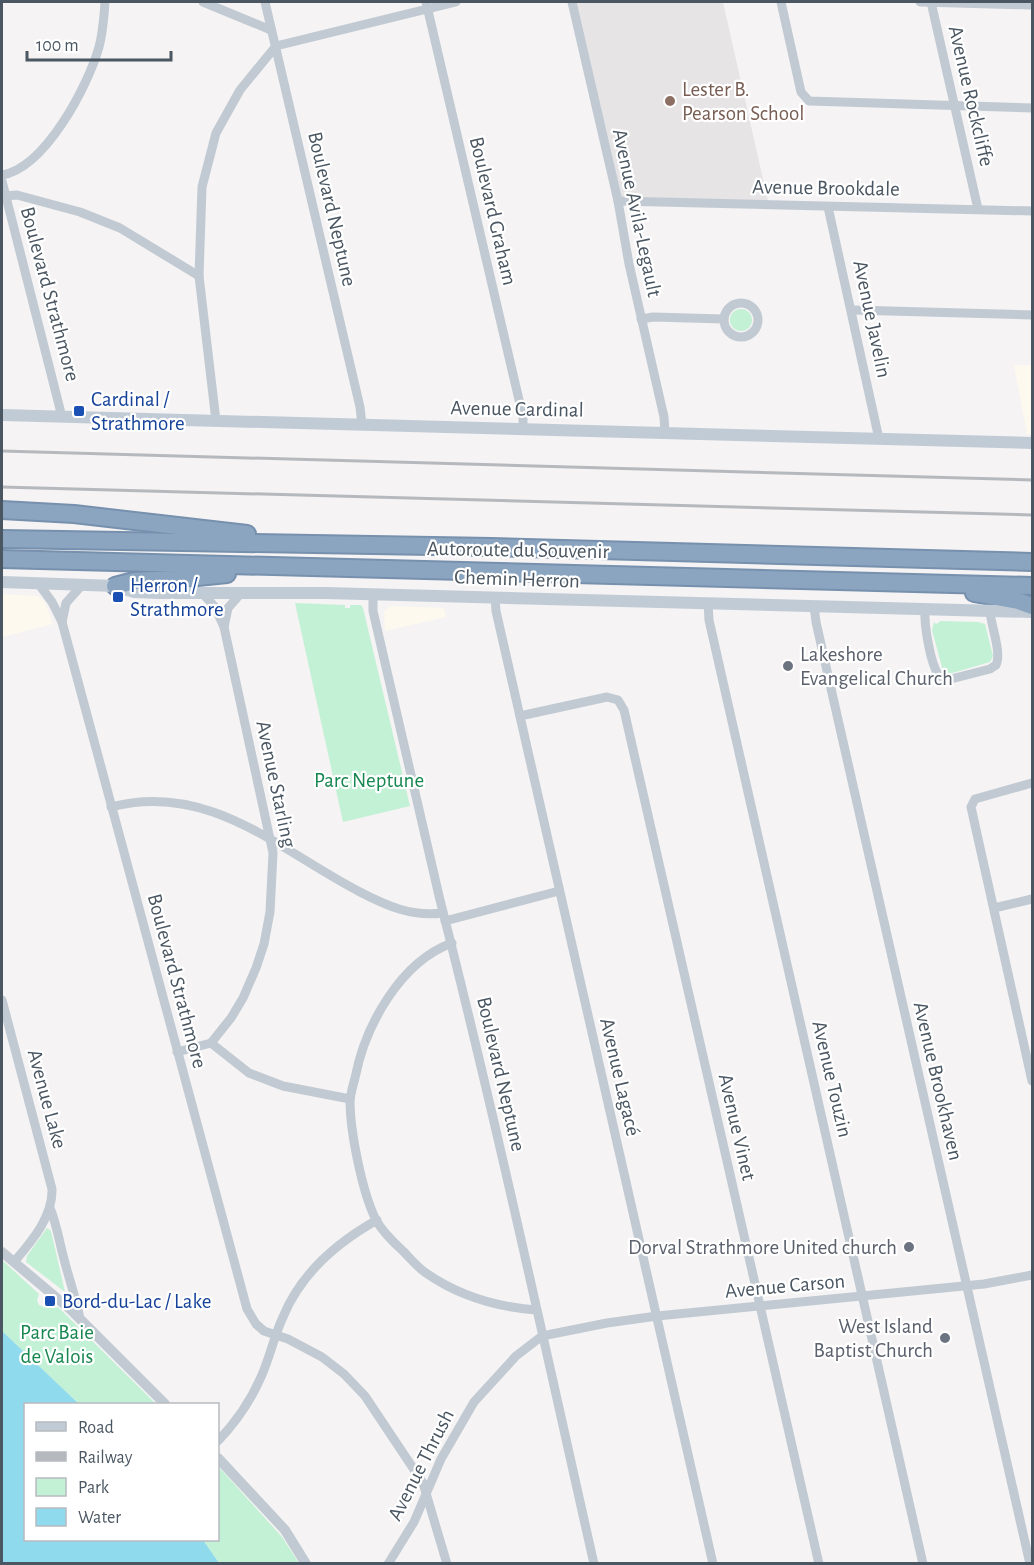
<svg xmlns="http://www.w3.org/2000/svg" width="1034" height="1565" viewBox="0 0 1034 1565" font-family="'Alegreya Sans',sans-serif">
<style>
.commercial{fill:#fdf9ef}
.education{fill:#e6e4e5}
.green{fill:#c3f1d5}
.water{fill:#90daee}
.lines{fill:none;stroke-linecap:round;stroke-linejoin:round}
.motorway-casing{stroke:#7690ad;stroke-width:20}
.minor{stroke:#c1cad2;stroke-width:9}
.tertiary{stroke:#c1cad2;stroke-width:10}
.secondary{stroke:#c1cbd6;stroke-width:12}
.motorway{stroke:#8ba5c1;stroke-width:16}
.rail{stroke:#b5b8bd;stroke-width:3}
.education-dot{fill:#8d6e63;stroke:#fff;stroke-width:2}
.transit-dot{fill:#1a4fb4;stroke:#fff;stroke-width:2}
.worship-dot{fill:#6b7280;stroke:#fff;stroke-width:2}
.labels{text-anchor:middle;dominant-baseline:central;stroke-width:4.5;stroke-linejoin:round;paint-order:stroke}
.education-label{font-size:21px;fill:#785e54;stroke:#fff;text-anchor:start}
.street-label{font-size:21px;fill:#4a5661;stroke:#fff}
.transit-label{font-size:21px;fill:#164399;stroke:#fff;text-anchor:start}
.worship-label{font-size:21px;fill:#5b616d;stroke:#fff;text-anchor:end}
.park-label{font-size:21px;fill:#17864f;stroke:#fff}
</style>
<rect width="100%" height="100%" fill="#f5f3f3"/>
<g class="commercial">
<path d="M1014,365H1032V434H1027Z"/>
<path d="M2,594L38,596L45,602L53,624L2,637Z"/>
<path d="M390,606L444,608L446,617L385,631L384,612Z"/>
</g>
<path class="education" d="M572,2H723L769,206L618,201Z"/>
<g class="green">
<circle cx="741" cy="320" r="11"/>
<path d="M295,603L345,605V608H350V605H361L363,608L410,806L343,822Z"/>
<path d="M941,621L978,622L985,624L993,656L990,662L949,674L943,671L932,630L934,622L936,624Z"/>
<path d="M47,1228L51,1231L65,1292L26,1262L27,1256Z"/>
<path d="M2,1260L39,1294L37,1300L39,1305L44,1307L49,1302L56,1308L58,1307L156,1404H79L2,1331Z"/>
<path d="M218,1466L282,1537L299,1563H219L203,1540H218Z"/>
</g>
<path class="water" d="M2,1331L79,1404H26V1540H203L219,1563H2Z"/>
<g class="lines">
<g class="motorway-casing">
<g id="motorway">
<path d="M2,510L74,514L247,534"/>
<path d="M2,539L492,547L1032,562"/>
<path d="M2,559L1032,586"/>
<path d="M115,586L134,581L178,579L227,574"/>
<path d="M974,593L1018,601L1032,606"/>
</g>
</g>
<g class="minor">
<path d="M203,2L271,30"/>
<path d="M265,2L360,407L362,425"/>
<path d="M426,2L523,417V429"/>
<path d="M572,2L618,201L629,264L664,417L665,433"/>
<path d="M781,2L801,92L809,101L1032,108"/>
<path d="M920,2L1032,5"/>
<path d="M931,2L978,209"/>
<path d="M276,46L456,2"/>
<path d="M2,175C45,168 88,86 99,47C103,32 104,17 105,2"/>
<path d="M2,181L62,417"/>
<path d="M5,196L17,195L80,212L120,228L199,276"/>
<path d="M618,201L1032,211"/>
<path d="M828,207L879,439"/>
<circle cx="741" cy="320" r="17"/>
<path d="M852,310L1032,315"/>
<path d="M641,319L653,317L724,319"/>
<path d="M216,421L199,276L202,187L216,133L240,90L276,46"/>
<path d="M38,583L52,602L62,622L247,1309L256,1324L264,1331L288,1339L322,1357L344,1374L365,1396L423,1483L447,1564"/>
<path d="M373,594V611L440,900C496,1120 544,1342 594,1564"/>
<path d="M495,598L496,611L713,1564"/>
<path d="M708,603L709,620L923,1564"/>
<path d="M814,606L816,622L832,693L1030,1564"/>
<path d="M925,609C924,625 930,663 939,676L951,679L990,669L996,665C1002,652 991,627 990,611"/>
<path d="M62,622L66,603L82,585"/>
<path d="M224,627L228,608L241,593"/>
<path d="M520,716L607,697L618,700L624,710L819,1564"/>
<path d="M1032,783L975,799L971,807L1032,1081"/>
<path d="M111,807C209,781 279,850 360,892C387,906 412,917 443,913"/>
<path d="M994,908L1032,899"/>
<path d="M445,921L559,891"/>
<path d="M452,943C400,962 365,1026 355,1078C353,1085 351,1093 350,1100C350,1131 362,1192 376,1220C382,1231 393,1242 403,1251C410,1258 417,1267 426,1273C459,1296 497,1307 536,1310"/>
<path d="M2,1000L52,1189C53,1217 31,1242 14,1262"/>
<path d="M211,1043L249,1073L283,1086L350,1099"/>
<path d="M177,1052L211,1043L231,1018L243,998L256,968L264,944L270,912L273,853L224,627L215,607L202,593"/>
<path d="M50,1208C57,1225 59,1241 64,1259C69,1279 76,1298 80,1319"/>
<path d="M218,1441C235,1423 251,1400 261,1377C270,1357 274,1336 283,1317C301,1273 336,1243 377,1220"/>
<path d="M388,1564L414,1522L441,1459L474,1402L516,1356L542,1336L607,1323L657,1316L984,1284L1032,1275"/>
</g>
<g class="tertiary">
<path d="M2,1252L71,1310L165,1404"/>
<path d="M218,1458L285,1530L306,1564"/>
</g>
<g class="secondary">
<path d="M2,415L1032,443"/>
<path d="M2,582L115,586L134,592L159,593H326L1032,612"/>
</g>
<use href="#motorway" class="motorway"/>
<g class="rail">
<path d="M2,451L1032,480"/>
<path d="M2,487L1032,515"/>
</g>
</g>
<circle class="education-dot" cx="670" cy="101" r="6"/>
<g class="transit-dot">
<rect x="73" y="405" width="12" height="12" rx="3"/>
<rect x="112" y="591" width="12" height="12" rx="3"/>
<rect x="44" y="1295" width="12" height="12" rx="3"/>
</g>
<g class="worship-dot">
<circle cx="788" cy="666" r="6"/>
<circle cx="909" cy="1247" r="6"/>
<circle cx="945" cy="1338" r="6"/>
</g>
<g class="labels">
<g class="education-label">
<text x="682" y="89">Lester B.<tspan x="682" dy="24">Pearson School</tspan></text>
</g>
<g class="street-label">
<text transform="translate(971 96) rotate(77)">Avenue Rockcliffe</text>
<text transform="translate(826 188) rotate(1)">Avenue Brookdale</text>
<text transform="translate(332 209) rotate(77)">Boulevard Neptune</text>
<text transform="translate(493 211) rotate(77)">Boulevard Graham</text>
<text transform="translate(637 213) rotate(78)">Avenue Avila-Legault</text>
<text transform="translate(50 294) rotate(75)">Boulevard Strathmore</text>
<text transform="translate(872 319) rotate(78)">Avenue Javelin</text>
<text transform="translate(517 409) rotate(1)">Avenue Cardinal</text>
<text transform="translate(518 550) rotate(1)">Autoroute du Souvenir</text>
<text transform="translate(517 579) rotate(2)">Chemin Herron</text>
<text transform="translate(276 784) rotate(78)">Avenue Starling</text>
<text transform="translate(177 981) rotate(75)">Boulevard Strathmore</text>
<text transform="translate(501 1074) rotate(77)">Boulevard Neptune</text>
<text transform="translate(620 1077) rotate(77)">Avenue Lagacé</text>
<text transform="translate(832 1079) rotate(77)">Avenue Touzin</text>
<text transform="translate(938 1081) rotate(77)">Avenue Brookhaven</text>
<text transform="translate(47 1099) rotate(75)">Avenue Lake</text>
<text transform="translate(737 1127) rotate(77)">Avenue Vinet</text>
<text transform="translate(785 1286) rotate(-5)">Avenue Carson</text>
<text transform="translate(421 1465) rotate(-63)">Avenue Thrush</text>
</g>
<g class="transit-label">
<text x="91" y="399">Cardinal /<tspan x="91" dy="24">Strathmore</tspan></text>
<text x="130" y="585">Herron /<tspan x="130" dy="24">Strathmore</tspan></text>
<text x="62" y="1301">Bord-du-Lac / Lake</text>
</g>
<g class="worship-label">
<text x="800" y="654" text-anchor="start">Lakeshore<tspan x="800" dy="24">Evangelical Church</tspan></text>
<text x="897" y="1247">Dorval Strathmore United church</text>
<text x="933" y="1326">West Island<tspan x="933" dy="24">Baptist Church</tspan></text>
</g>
<g class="park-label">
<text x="369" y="780">Parc Neptune</text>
<text x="57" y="1332">Parc Baie<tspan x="57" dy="24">de Valois</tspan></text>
</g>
</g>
<rect width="1034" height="1565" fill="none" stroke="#4a5661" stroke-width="6"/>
<rect x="24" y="1403" width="195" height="138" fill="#ffffff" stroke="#b7bbc0" stroke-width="1.5"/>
<rect x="36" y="1422" width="30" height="9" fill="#c1cbd6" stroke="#b7bbc0" stroke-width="1.5"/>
<text x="78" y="1433" font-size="18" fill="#4a5661">Road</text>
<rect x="36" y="1452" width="30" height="9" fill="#b5b8bd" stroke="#b7bbc0" stroke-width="1.5"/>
<text x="78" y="1463" font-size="18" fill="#4a5661">Railway</text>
<rect x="36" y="1478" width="30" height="18" fill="#c3f1d5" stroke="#b7bbc0" stroke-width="1.5"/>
<text x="78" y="1493" font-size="18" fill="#4a5661">Park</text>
<rect x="36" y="1508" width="30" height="18" fill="#90daee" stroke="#b7bbc0" stroke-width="1.5"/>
<text x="78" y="1523" font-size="18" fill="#4a5661">Water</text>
<path d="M27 51v9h144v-9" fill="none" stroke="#4a5661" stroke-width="3"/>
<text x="36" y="51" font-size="18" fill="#4a5661" stroke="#ffffff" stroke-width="4.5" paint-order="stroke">100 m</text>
</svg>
